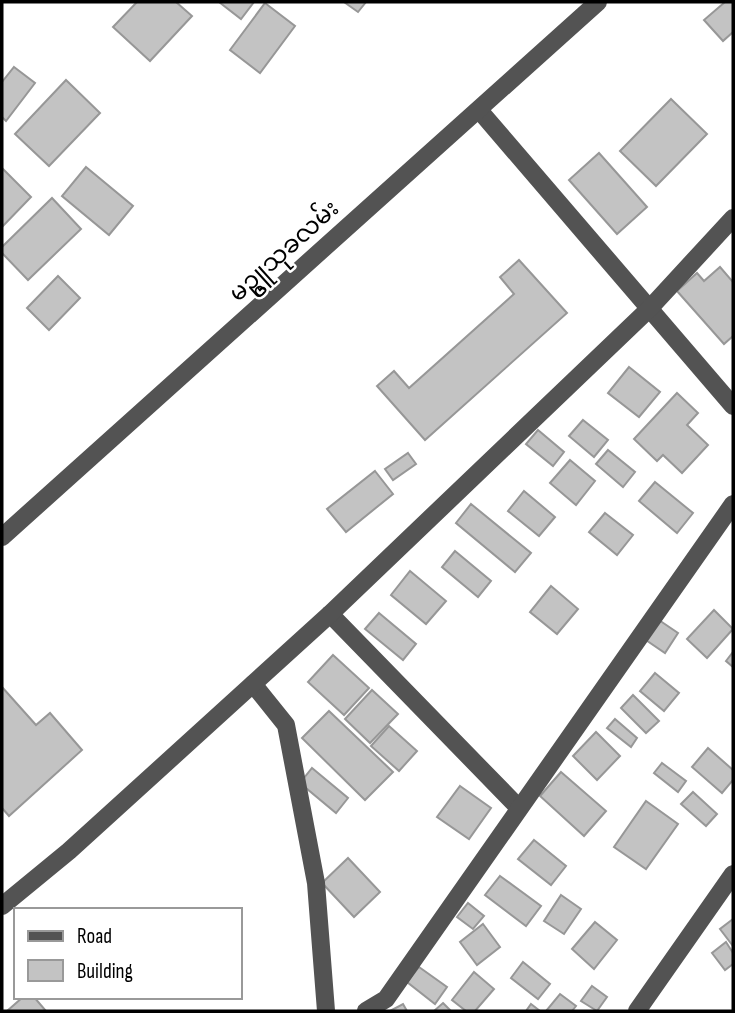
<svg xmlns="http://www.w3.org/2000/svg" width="735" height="1013" viewBox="0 0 735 1013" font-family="'Sofia Sans Condensed','Noto Sans Myanmar',sans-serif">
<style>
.building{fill:#c3c3c3;stroke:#979797;stroke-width:2}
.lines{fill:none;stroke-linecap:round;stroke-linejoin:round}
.minor{stroke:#535353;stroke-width:18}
.labels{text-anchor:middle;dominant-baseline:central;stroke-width:5;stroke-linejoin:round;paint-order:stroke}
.street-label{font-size:24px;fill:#000;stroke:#fff}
</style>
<rect width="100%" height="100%" fill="#fff"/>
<g class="building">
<path d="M137,2H176L192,16L150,61L113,27Z"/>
<path d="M219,2H254L241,19Z"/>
<path d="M344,2H366L358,12Z"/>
<path d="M725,2H733V32L723,41L704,20Z"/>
<path d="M265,3L295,26L260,73L230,50Z"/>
<path d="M14,67L35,83L6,121L2,117V82Z"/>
<path d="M66,80L100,113L49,166L15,134Z"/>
<path d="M671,99L707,134L656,186L620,151Z"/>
<path d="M599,153L647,207L617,234L569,180Z"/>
<path d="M86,167L133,206L109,235L62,196Z"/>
<path d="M2,168L31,197L2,227Z"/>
<path d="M52,198L81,229L28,280L2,253V247Z"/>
<path d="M519,260L567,313L425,440L377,386L394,371L409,388L514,294L500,277Z"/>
<path d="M720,267L733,282V336L724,344L677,291L697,273L704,281Z"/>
<path d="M58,276L80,298L49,330L27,308Z"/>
<path d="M629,367L660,392L639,417L608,393Z"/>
<path d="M677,393L698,413L687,425L708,445L682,473L663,455L657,461L634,439Z"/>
<path d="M583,420L608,440L594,457L569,436Z"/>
<path d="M538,430L564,452L553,466L526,444Z"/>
<path d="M608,450L635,472L623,487L596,464Z"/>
<path d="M408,453L416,464L393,480L385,469Z"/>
<path d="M570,460L595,481L576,505L550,483Z"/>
<path d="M375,471L393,494L346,532L327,509Z"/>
<path d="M655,482L693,513L677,533L639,501Z"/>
<path d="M524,491L555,517L539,536L508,511Z"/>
<path d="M471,504L531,553L515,572L456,523Z"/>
<path d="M605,513L633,535L617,555L589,532Z"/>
<path d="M455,551L491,581L478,597L442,567Z"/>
<path d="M410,571L446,601L426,624L391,595Z"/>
<path d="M551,586L578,609L557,634L530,612Z"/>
<path d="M714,610L733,629L707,658L687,639Z"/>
<path d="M379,613L416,644L403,660L365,629Z"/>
<path d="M653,616L678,633L665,653L640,636Z"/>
<path d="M733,652V667L726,661Z"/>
<path d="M333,655L369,688L344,715L308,682Z"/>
<path d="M655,673L679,693L664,711L640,691Z"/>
<path d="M2,687L36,725L50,713L82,750L9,816L2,808Z"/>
<path d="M372,690L398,714L370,743L345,719Z"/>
<path d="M633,695L659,721L646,733L621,708Z"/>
<path d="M329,711L393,772L365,800L302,738Z"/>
<path d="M615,719L637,738L631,747L607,728Z"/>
<path d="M389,726L417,751L399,771L371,746Z"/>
<path d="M596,732L620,756L597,780L573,756Z"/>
<path d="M708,748L733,770V780L722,793L692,767Z"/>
<path d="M662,763L686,781L678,792L654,773Z"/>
<path d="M312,768L348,798L336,813L300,783Z"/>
<path d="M561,772L606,811L584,836L540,796Z"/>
<path d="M460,786L491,808L469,839L437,817Z"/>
<path d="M693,792L717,814L706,826L681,804Z"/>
<path d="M646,801L678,824L646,869L614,847Z"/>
<path d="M534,840L566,866L551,885L518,859Z"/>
<path d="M348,858L380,892L354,917L322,883Z"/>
<path d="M500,876L541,906L526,926L485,895Z"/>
<path d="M561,895L581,909L564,934L544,921Z"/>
<path d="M468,903L484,916L473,929L457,917Z"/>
<path d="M733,919V946L720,929Z"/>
<path d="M595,922L617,940L594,969L572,949Z"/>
<path d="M483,924L500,947L477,965L460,942Z"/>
<path d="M726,942L733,953V964L725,970L712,953Z"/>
<path d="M523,962L550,984L538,999L511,978Z"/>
<path d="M419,967L447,987L435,1004L407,982Z"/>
<path d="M474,972L494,989L475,1011H466L452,1000Z"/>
<path d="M592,986L607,997L597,1011L581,1001Z"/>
<path d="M560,994L576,1006L572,1011H546Z"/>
<path d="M23,997H34L46,1011H7Z"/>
<path d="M443,1003L451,1011H434Z"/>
<path d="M403,1004L407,1011H390Z"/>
<path d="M531,1004L540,1011H526Z"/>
</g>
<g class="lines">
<g class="minor">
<path d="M479,110L733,406"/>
<path d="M2,537L598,2"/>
<path d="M330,614L519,808"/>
<path d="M253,684L286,725L316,883L326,1011"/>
<path d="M2,906L69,851L330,614L650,308L733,218"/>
<path d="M366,1011L386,999L733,504"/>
<path d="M637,1011L733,874"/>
</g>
</g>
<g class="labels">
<g class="street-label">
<text transform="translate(284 251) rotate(-42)">မဥ္ဇူသုခလမ်း</text>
</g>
</g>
<rect width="735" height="1013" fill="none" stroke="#000000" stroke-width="7"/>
<rect x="14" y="908" width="228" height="91" fill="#ffffff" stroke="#999999" stroke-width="2"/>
<rect x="28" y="931" width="35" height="10" fill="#535353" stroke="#999999" stroke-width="2"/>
<text x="77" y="943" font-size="21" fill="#000000">Road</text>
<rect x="28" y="960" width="35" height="21" fill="#c3c3c3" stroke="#999999" stroke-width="2"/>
<text x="77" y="978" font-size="21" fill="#000000">Building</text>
</svg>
